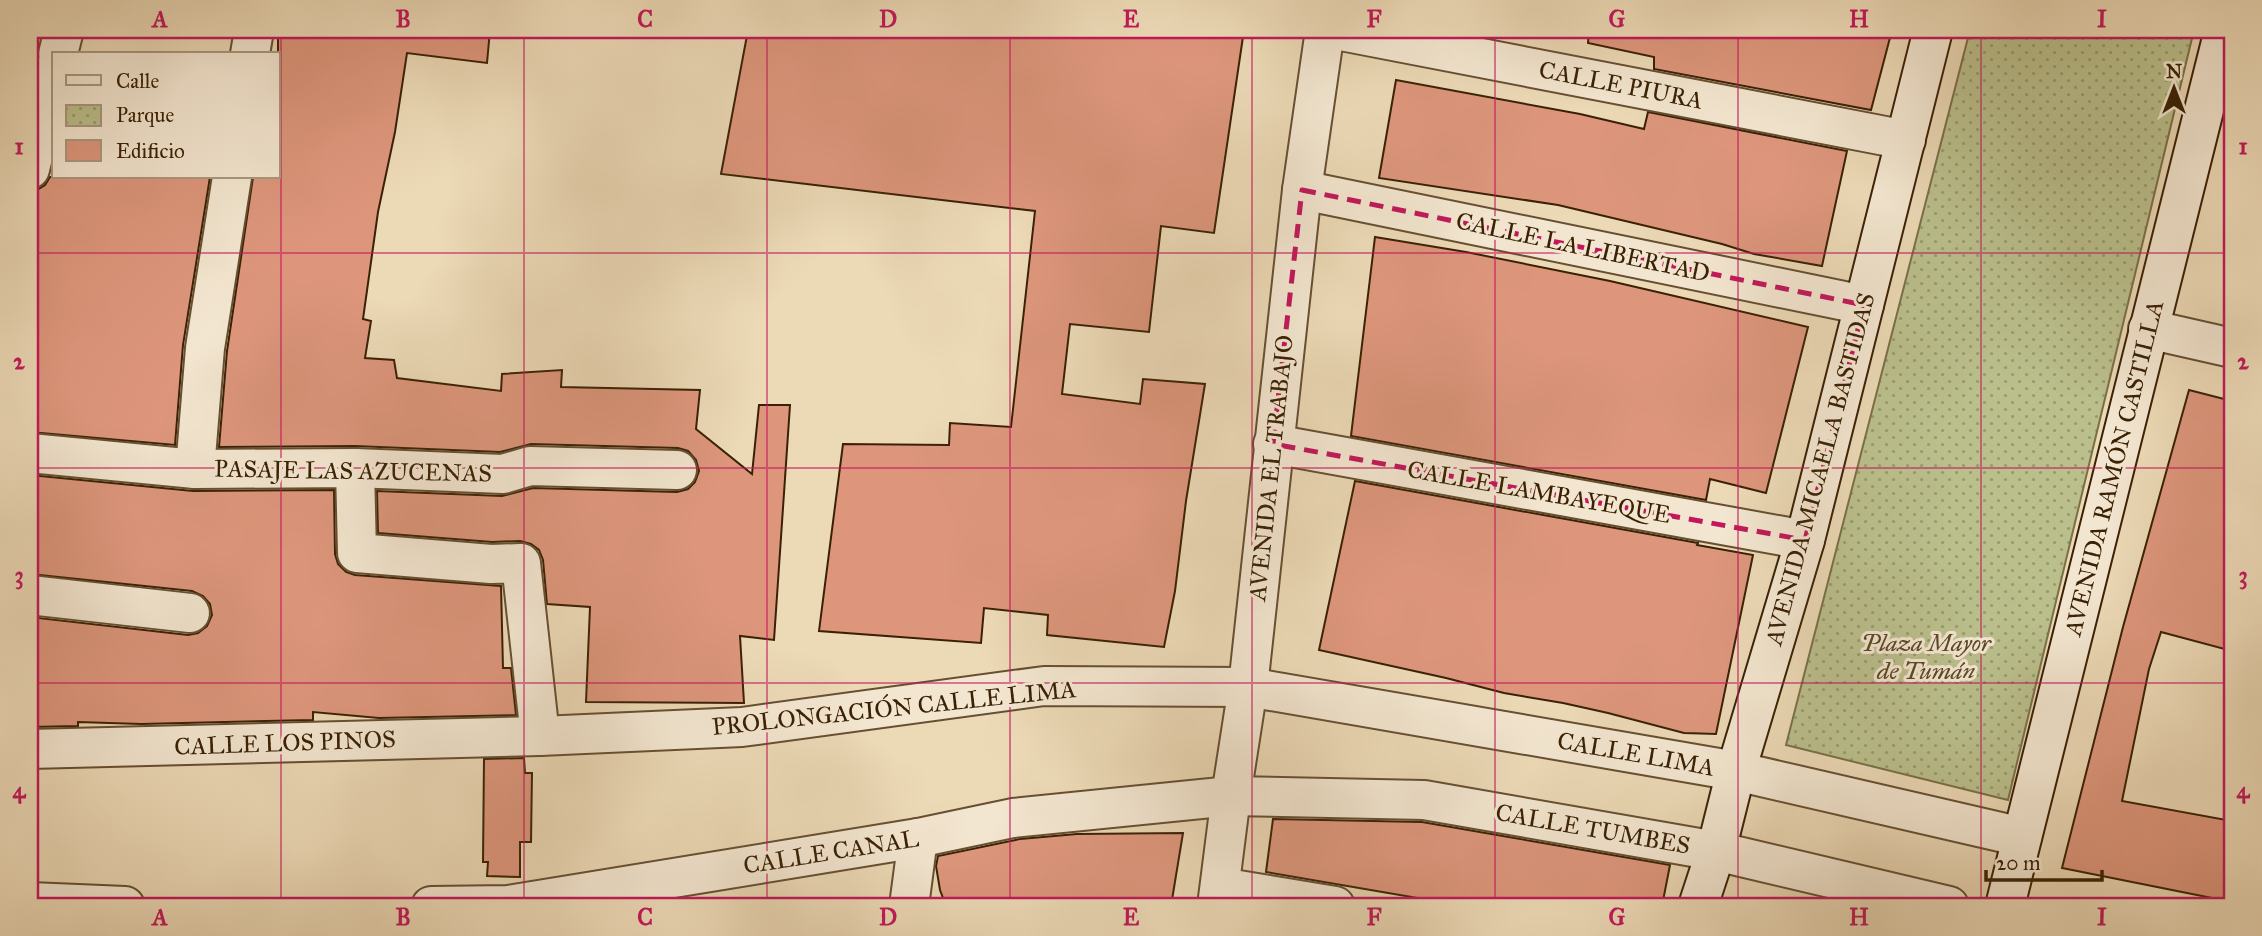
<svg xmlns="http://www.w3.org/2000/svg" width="2262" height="936" viewBox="0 0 2262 936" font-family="'IM FELL Great Primer',serif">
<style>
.park{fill:url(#park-dots);stroke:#7a7048;stroke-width:2}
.building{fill:#dd967c;stroke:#3a2105;stroke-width:2}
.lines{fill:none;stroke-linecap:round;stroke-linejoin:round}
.street-casing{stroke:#664f31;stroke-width:42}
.secondary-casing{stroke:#3a2105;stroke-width:42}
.street{stroke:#f3e6d0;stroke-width:38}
.secondary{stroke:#f3e6d0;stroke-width:38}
.marked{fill:none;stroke:#c2185b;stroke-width:5;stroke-dasharray:14 9;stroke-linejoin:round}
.grid{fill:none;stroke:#c2185b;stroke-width:2;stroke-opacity:0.55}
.labels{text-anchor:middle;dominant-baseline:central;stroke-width:6;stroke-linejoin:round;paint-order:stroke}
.street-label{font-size:24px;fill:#3a2105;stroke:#f3e6d0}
.park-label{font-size:24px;font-style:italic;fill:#5a4827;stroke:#f3e6d0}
.neatline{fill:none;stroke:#c2185b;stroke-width:2.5}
.grid-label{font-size:23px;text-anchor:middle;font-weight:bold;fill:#c2185b}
</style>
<defs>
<pattern id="park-dots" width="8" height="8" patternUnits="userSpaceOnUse" patternTransform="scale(1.75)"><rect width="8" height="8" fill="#babf8c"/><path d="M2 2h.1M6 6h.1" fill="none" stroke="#989b70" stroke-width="1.8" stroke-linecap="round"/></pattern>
</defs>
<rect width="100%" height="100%" fill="#ecd9b6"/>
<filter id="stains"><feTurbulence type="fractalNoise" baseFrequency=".00286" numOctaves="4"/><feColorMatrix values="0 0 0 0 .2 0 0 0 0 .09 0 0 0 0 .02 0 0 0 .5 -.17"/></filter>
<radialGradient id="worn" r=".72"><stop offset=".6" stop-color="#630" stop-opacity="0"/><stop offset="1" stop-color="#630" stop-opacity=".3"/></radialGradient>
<path class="park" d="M1970,30H2194L2008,800L1786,745Z"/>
<g class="building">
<path d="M278,30H490L487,63L407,53L395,132L378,212L363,319L371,321L365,358L394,360L397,378L501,391L502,374L562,370L561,387L700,390L696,429L752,474L759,405H790L774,640L740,636L744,703L586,702L590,607L547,604L543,560L539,550L531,544L520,541L492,542L378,533L377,491L502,496L533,488L677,492L688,489L695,482L699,471L696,460L688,451L678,448L531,444L500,452L355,446L219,447L227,351L253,177H278Z"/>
<path d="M748,30H1244L1214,233L1161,226L1149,332L1070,324L1062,394L1140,404L1143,379L1205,384L1186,501L1175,591L1164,647L1047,635L1048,615L984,608L981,643L819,631L843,444L949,445L950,423L1011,427L1035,211L721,174Z"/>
<path d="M1589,30H1892L1871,110L1654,69V57L1588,43Z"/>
<path d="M1396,80L1580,114L1644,129L1648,112L1847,151L1822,266L1754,254L1722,244L1558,205L1379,178Z"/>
<path d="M50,177H210L183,345L175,445L30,432V190H37L45,185Z"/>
<path d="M1375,237L1466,252L1610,281L1808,327L1766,493L1710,479L1706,500L1351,436Z"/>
<path d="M2189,390L2232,401V651L2161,632L2149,669L2122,801L2232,821V902L2062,868L2123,627Z"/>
<path d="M30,475L193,491L334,490L335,554L338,564L346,572L355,575L501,586L503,668H511L516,715L379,718L313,712V720L141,724L78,722V726L30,727V617L188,635L198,633L207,626L212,615L210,604L203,596L192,591L30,574Z"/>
<path d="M1355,481L1698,543L1697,545L1753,555L1716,734L1684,733L1608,713L1563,703L1504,693L1446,678L1319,650Z"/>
<path d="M524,758L525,773H532L531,842H520V877L487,876L488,862H483L484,759Z"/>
<path d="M1273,819L1422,822L1670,865L1662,906H1464L1266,872Z"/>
<path d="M1183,833L1171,906H946L940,890L936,866L938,856L1020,839L1077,834Z"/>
</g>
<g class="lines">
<g class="street-casing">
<g id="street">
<path d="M1336,30L1906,140"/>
<path d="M58,54L64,30"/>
<path d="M250,54L254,30"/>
<path d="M30,169L54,70"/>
<path d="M1302,190L1864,305"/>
<path d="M2148,329L2232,348"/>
<path d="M1273,444L1805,540"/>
<path d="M30,453L195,469L355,468L503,474L530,466L677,470"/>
<path d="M355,468L357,553L491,564L521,563L540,736"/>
<path d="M195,469L205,348L232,177"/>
<path d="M30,595L190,613"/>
<path d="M30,749L540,736L742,727L1044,686L1248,687L1736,771L2022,837"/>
<path d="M1220,887L1335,906"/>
<path d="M30,902L125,906"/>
<path d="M431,906L508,905L918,838L1013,818L1231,796L1424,800L1716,851L1949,906"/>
<path d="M909,906L918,838"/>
<path d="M1217,906L1231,796L1248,687L1302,190L1325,30"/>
</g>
</g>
<g class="secondary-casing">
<g id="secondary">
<path d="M1698,906L1716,851L1736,771L1805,540L1933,30"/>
<path d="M2005,906L2224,30"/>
</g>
</g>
<use href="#street" class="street"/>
<use href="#secondary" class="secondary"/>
</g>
<path class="marked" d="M1302,190L1864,305L1805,540L1273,444Z"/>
<path class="grid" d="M281,30V906M524,30V906M767,30V906M1010,30V906M1252,30V906M1495,30V906M1738,30V906M1981,30V906M30,253H2232M30,468H2232M30,683H2232"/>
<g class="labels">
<g class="street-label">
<text transform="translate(1621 85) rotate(11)">CALLE PIURA</text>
<text transform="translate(1583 247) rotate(12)">CALLE LA LIBERTAD</text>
<text transform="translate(1271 468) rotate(-84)">AVENIDA EL TRABAJO</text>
<text transform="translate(2114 468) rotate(-76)">AVENIDA RAMÓN CASTILLA</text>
<text transform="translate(1820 469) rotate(-75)">AVENIDA MICAELA BASTIDAS</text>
<text transform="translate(353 471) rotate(1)">PASAJE LAS AZUCENAS</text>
<text transform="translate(1539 492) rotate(10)">CALLE LAMBAYEQUE</text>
<text transform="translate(894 708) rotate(-6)">PROLONGACIÓN CALLE LIMA</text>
<text transform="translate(285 743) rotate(-2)">CALLE LOS PINOS</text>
<text transform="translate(1636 754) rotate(10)">CALLE LIMA</text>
<text transform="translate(1593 829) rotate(10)">CALLE TUMBES</text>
<text transform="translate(831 852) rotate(-9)">CALLE CANAL</text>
</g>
<g class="park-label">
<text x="1926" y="643">Plaza Mayor<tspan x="1926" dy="28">de Tumán</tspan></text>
</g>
</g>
<rect width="2262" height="936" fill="none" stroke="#ecd9b6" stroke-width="77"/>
<rect x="52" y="52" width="228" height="126" fill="#f3e6d0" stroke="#a9977f" stroke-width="2"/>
<rect x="66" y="75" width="35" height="10" fill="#f3e6d0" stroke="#a9977f" stroke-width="2"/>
<text x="116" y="88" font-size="21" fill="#3a2105">Calle</text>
<rect x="66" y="105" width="35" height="21" fill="url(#park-dots)" stroke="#a9977f" stroke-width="2"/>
<text x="116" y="122" font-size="21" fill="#3a2105">Parque</text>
<rect x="66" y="140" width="35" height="21" fill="#dd967c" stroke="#a9977f" stroke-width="2"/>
<text x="116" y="158" font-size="21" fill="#3a2105">Edificio</text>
<g transform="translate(2174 88)" stroke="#f3e6d0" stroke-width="5" paint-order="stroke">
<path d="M0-5L12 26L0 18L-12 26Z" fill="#3a2105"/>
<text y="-10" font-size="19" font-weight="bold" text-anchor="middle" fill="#3a2105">N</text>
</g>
<path d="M1986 870v10h116v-10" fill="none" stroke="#3a2105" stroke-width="3.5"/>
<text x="1996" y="870" font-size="21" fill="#3a2105" stroke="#f3e6d0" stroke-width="5" paint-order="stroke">20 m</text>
<rect x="38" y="38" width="2186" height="860" class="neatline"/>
<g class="grid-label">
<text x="160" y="27">A</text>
<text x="403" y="27">B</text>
<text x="645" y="27">C</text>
<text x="888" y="27">D</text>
<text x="1131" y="27">E</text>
<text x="1374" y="27">F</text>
<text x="1617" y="27">G</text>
<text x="1859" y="27">H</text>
<text x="2102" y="27">I</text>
<text x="19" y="154">1</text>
<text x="2243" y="154">1</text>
<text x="19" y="369">2</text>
<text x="2243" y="369">2</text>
<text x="19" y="583">3</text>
<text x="2243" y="583">3</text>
<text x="19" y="798">4</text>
<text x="2243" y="798">4</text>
<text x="160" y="925">A</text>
<text x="403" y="925">B</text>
<text x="645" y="925">C</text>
<text x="888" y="925">D</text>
<text x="1131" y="925">E</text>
<text x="1374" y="925">F</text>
<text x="1617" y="925">G</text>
<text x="1859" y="925">H</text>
<text x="2102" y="925">I</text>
</g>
<rect width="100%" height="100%" filter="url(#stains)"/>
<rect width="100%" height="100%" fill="url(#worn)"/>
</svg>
